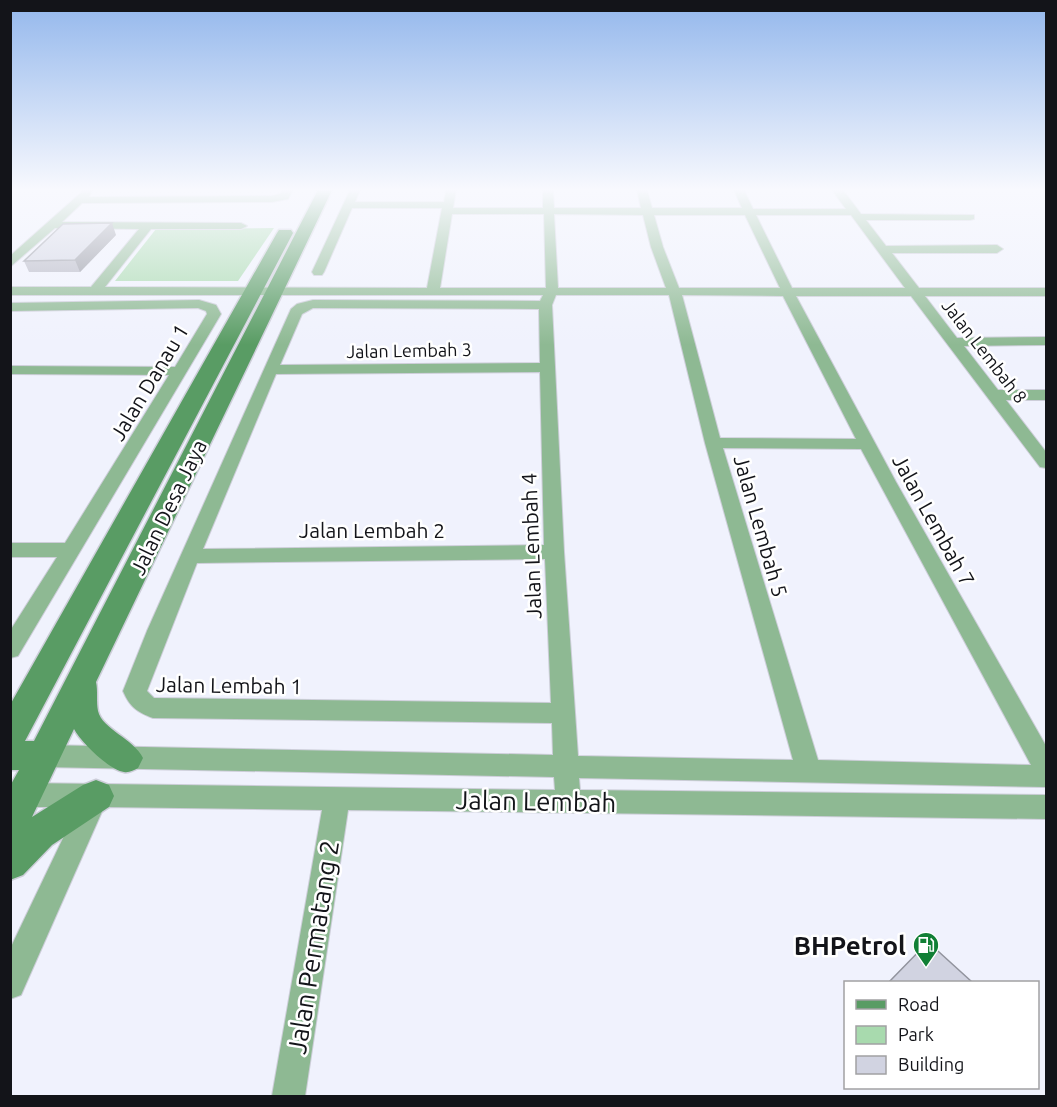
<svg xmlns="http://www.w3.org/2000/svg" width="1057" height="1107" viewBox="0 0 1057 1107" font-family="Ubuntu,sans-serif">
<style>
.green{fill:#a8daae}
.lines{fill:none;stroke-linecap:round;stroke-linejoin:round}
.street-casing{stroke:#cdced9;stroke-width:2}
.secondary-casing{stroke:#cdced9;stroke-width:3}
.street{fill:#8eb993;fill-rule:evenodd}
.secondary{fill:#599c64;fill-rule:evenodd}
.wall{fill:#b4b5c2}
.shaded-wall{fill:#92949e}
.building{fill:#d1d3e1;stroke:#92949e;stroke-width:1.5}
.labels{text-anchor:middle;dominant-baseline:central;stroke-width:5;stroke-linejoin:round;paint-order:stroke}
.far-street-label{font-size:18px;fill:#131419;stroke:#fff}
.street-label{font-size:21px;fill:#131419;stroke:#fff}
.near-street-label{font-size:26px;fill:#131419;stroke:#fff}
.near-poi-label{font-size:26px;font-weight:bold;fill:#131419;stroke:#fff;text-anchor:end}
</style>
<rect width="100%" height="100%" fill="#f0f2fd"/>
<path class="green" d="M274,228L238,281H115L156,229Z"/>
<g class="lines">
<g class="street-casing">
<g id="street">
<path d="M84,190H92L89,197L272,196L280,194L283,190H293L288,199L272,202L82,203L62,222L241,223L247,226L241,229H151L105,287L427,288L442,208H352L324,272L322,275H314L312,272L350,190H360L355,202H444L446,190H456L453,208H543V190H553L554,208H641L637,190H647L652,208H742L734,190H744L753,209H846L832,190H843L861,214L974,215V219L970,220H866L886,246L997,245L1003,249L997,253H892L919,288H1046V296H925L957,338L1046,337V345L964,346L998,390H1046V400H1006L1046,452V468L1040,467L911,296H796L896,482L1046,746V787L579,778L580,790L1046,795V819L348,810L305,1096H272L322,810L104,807L21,995L10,999V949L78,807H25L16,803L12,795L16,787L25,783L555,790L554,777L44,767L35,764L32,756L35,748L44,745L553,755L552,723L153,718C137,712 130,707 123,691L147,631L291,309L297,304L313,300L540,301L543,295H10V287H91L139,229L55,228L10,267V256ZM452,214H544L546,288H440ZM554,214L643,215L651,247L666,288H558ZM654,215H745L780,288H679L663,247ZM756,215H851L905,288H792ZM556,295H669L705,443L793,760L578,756L564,552L552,305ZM682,295L783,296L856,439L720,438ZM313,308L539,309L540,363L280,365L302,314ZM540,372L544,545L203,549L276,374ZM723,448L861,449L1031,765L818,760ZM545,559L551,703L154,698L147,691L197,563Z"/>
<path d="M199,300L216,305L221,314L18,656L10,658V631L57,557H10V543H65L169,375L10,374V366L175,367L207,314L206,311L198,308L10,311V303Z"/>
</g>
</g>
<g class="secondary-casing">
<path id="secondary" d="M318,190H332L96,682C98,691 96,702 98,711C102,729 134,739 143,758L138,768C134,770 129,773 124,772C109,770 81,742 74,729L32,817L83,785L96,780L109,785L114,796L109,807L52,845L23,875L10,880V786L19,770H10V705L277,233L279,230H291L293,233L25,741H34Z"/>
</g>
<use href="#street" class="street"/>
<use href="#secondary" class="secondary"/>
</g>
<path class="wall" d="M116,235L80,272H29L24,261Z"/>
<path class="shaded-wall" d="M112,223L116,235L80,272L75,260Z"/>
<g class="building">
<path d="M112,223L75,260L24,261L63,224Z"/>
<path d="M928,942L972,982H889Z"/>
</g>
<linearGradient id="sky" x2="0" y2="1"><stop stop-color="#93b7ec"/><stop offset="0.55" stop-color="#f8f9fe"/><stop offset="1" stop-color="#f8f9fe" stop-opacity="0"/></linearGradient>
<rect width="1057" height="345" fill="url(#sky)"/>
<defs>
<g id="fuel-pin" transform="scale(1.35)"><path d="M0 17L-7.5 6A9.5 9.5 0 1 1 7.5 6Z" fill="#117f35" stroke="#fff"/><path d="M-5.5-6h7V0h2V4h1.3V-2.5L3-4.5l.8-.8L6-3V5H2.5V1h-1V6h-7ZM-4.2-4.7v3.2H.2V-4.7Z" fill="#fff"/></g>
</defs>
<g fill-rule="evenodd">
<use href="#fuel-pin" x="926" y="945"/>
</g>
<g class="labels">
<g class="far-street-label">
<text transform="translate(409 350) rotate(-1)">Jalan Lembah 3</text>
<text transform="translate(985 351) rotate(52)">Jalan Lembah 8</text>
</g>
<g class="street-label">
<text transform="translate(149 382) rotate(-59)">Jalan Danau 1</text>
<text transform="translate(168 507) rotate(-64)">Jalan Desa Jaya</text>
<text transform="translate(934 520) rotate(61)">Jalan Lembah 7</text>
<text transform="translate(761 526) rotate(74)">Jalan Lembah 5</text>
<text x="372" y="530">Jalan Lembah 2</text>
<text transform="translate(531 546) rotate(-92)">Jalan Lembah 4</text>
<text transform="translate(229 685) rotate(1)">Jalan Lembah 1</text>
</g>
<g class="near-street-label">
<text transform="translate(536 801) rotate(1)">Jalan Lembah</text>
<text transform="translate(313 947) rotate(-81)">Jalan Permatang 2</text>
</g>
<g class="near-poi-label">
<text x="906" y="945">BHPetrol</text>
</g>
</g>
<rect width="1057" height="1107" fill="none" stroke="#131419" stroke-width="24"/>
<rect x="844" y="981" width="195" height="108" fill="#ffffff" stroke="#a1a1a3" stroke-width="1.5"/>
<rect x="856" y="1000" width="30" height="9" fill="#599c64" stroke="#a1a1a3" stroke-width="1.5"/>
<text x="898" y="1011" font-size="18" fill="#131419">Road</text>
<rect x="856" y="1026" width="30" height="18" fill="#a8daae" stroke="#a1a1a3" stroke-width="1.5"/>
<text x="898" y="1041" font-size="18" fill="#131419">Park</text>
<rect x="856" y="1056" width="30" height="18" fill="#d1d3e1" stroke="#a1a1a3" stroke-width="1.5"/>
<text x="898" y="1071" font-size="18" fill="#131419">Building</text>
</svg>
